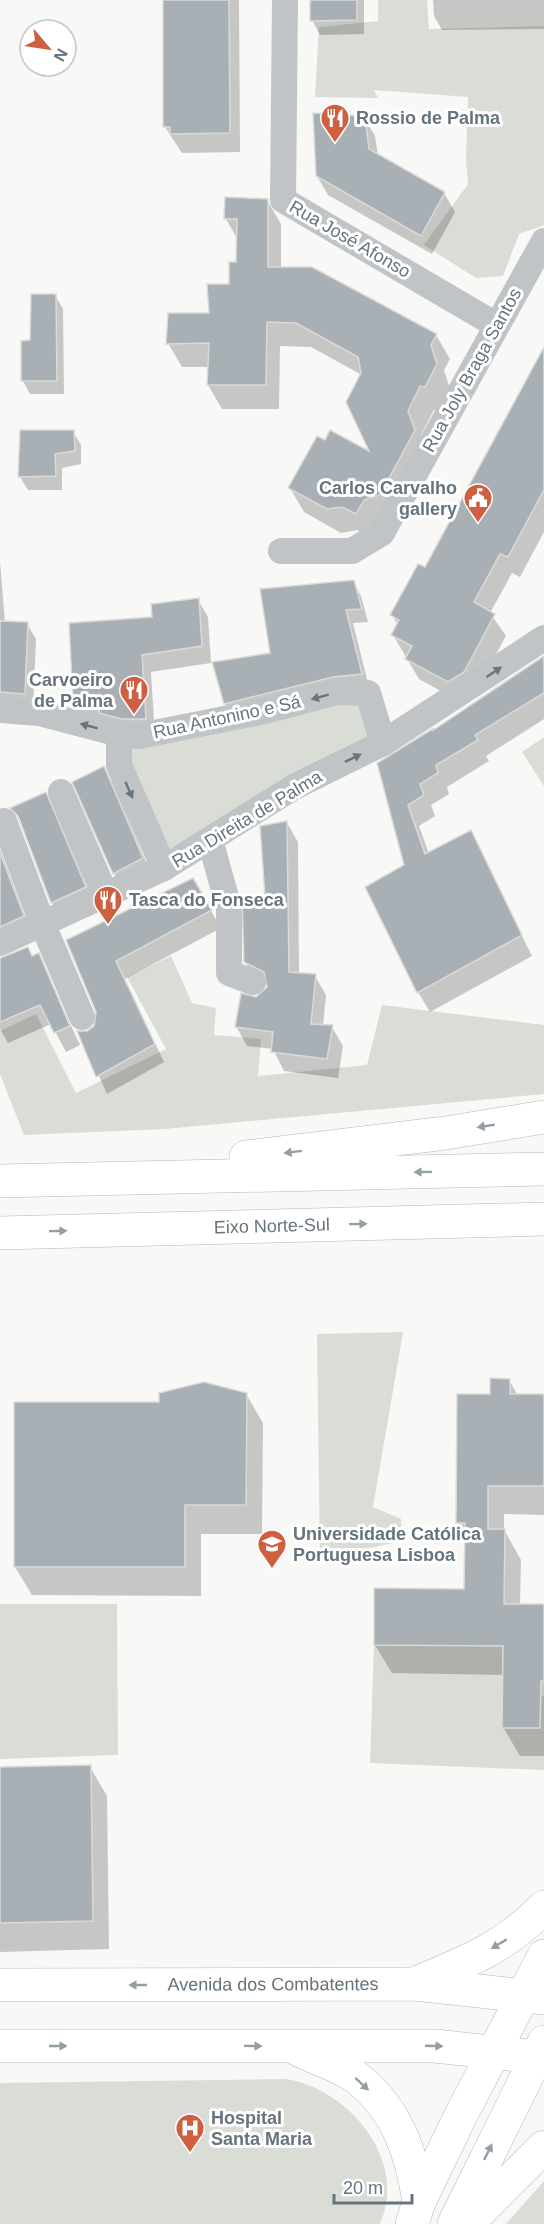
<svg xmlns="http://www.w3.org/2000/svg" width="544" height="2224" viewBox="0 0 544 2224" font-family="Arial,sans-serif">
<style>
.green{fill:#d9ddd6}
.shadow{fill:#0003}
.building{fill:#a8afb5;stroke:#dadad9;stroke-width:1.5}
.lines{fill:none;stroke-linecap:round;stroke-linejoin:round}
.primary-casing{stroke:#b4b8bb;stroke-width:34}
.trunk-casing{stroke:#b4b7ba;stroke-width:34}
.minor{stroke:#c0c4c7;stroke-width:26}
.primary{stroke:#fff;stroke-width:33}
.trunk{stroke:#fff;stroke-width:33}
.oneway{fill:#66747e}
.oneway2{fill:#949ea5}
.labels{text-anchor:middle;dominant-baseline:central;stroke-width:6;stroke-linejoin:round;paint-order:stroke}
.poi-label{font-size:18px;font-weight:bold;fill:#66747e;stroke:#fff;text-anchor:start}
.street-label{font-size:18px;fill:#66747e;stroke:#fff}
</style>
<rect width="100%" height="100%" fill="#f8f8f6"/>
<g class="green">
<path d="M378,0H427L429,29L544,26V225L519,234L503,276L476,278L424,245L468,184L466,159L468,97L374,90L378,98L315,97L319,27L378,21Z"/>
<path d="M368,693L383,743L164,868L119,734Z"/>
<path d="M544,737V786L522,752Z"/>
<path d="M171,956L192,1003L216,1008L214,1035L261,1039L258,1076L367,1065L382,1005L544,1025V1094L164,1129L24,1135L0,1074V1031L36,1014L76,1093L166,1049L127,977Z"/>
<path d="M403,1332L373,1507L401,1519L402,1541L320,1559L317,1334Z"/>
<path d="M0,1604H117L118,1755L0,1759Z"/>
<path d="M503,1626L502,1727L540,1695L544,1696V1770L370,1763L374,1645L468,1646Z"/>
<path d="M286,2079C349,2089 408,2160 380,2224H0V2083Z"/>
<path d="M544,2181V2224H506Z"/>
</g>
<g class="shadow">
<path d="M164,0H239L240,152L182,153L165,127Z"/>
<path d="M311,0H364V34L320,35L312,20Z"/>
<path d="M433,0H544V29L442,30L434,16Z"/>
<path d="M364,117L375,136L378,156L444,193L455,212L432,254L328,195L317,176Z"/>
<path d="M267,200L281,224V268L436,335L450,359L444,370L450,389L438,410H434L421,435L428,455L370,537L357,530L341,533L304,512L290,488L372,455L362,375L311,347L280,346L279,409H222L208,385L209,367H182L168,343L210,315L230,285L237,263L238,240L226,219Z"/>
<path d="M55,295L63,309L64,394H30L23,381L32,341Z"/>
<path d="M544,351V532L520,577L512,573L490,613L506,636L475,693L461,702L419,679L393,635L398,625L392,615L426,569Z"/>
<path d="M73,432L81,445V464L62,468V490H28L20,477Z"/>
<path d="M0,561L5,623L27,624L36,639L33,709L0,706Z"/>
<path d="M353,582L361,596L368,622L353,623L369,687L233,717L225,703Z"/>
<path d="M198,600L208,617L211,663L151,672L155,736L84,719L74,701L71,624L153,618Z"/>
<path d="M544,659V719L486,756L489,761L447,787L449,794L431,805L435,816L419,826L429,854L470,832L532,956L430,1012L418,992L406,866L379,763L435,731Z"/>
<path d="M104,768L115,787L153,878L125,892L114,873Z"/>
<path d="M46,794L57,813L96,907L63,921L52,902L23,827L13,809Z"/>
<path d="M287,823L298,842L299,974L315,976L326,995L323,1026L332,1027L343,1046L338,1078L284,1071L273,1049L247,1046L236,1026L255,998L263,995L267,986L257,981L245,962L267,898Z"/>
<path d="M0,849L31,931L0,948Z"/>
<path d="M193,880L221,928L125,979L164,1062L107,1094L79,1032H88L95,1027L98,1012L68,941Z"/>
<path d="M38,955L80,1045L66,1052L51,1024L8,1043L0,1029V959L32,958Z"/>
<path d="M509,1380L518,1396H544V1515L504,1514V1530L521,1560L520,1605L544,1606V1756H520L503,1727L504,1675L392,1673L375,1645L466,1591V1538L457,1522L492,1396Z"/>
<path d="M246,1394L263,1423L262,1534H201V1596L32,1595L15,1567Z"/>
<path d="M90,1767L107,1796L109,1949L0,1952V1769Z"/>
</g>
<g class="building">
<path d="M163,0H229L230,133L170,134V127H163Z"/>
<path d="M310,0H357V20L310,21Z"/>
<path d="M313,113L365,116L369,149L445,192L421,236L316,176Z"/>
<path d="M225,197L268,199V267H312L437,334L431,345L437,364L425,387L420,386L408,411L415,430L380,495L364,500L356,514L342,507L327,509L288,488L317,436L325,440L330,430L369,451L346,402L361,373L358,357L296,323L267,322L266,385H207L209,343L166,344L168,313H209L207,284H229V262H236L237,219H224Z"/>
<path d="M31,294H56L57,381H21V341L30,340Z"/>
<path d="M544,347V490L508,557L500,554L474,602L495,614L464,672L448,682L405,659L412,646L391,635L399,620L390,615L418,564L425,567Z"/>
<path d="M20,430H74L75,451L55,454L56,476L18,477Z"/>
<path d="M354,580L362,609L346,610L362,674L333,677L224,704L212,662L270,653L260,589Z"/>
<path d="M199,598L202,646L142,655L146,719H122L99,713V700L73,701L69,623L152,617L151,604Z"/>
<path d="M0,621L28,622L25,694L0,692Z"/>
<path d="M544,656V693L475,735L478,740L436,765L438,773L420,784L424,795L408,805L425,854L471,830L522,935L417,993L365,887L404,865L377,763L434,728L432,731Z"/>
<path d="M104,766L143,858L113,874L72,782Z"/>
<path d="M46,792L86,887L51,903L18,816L10,808Z"/>
<path d="M287,821L289,972L316,974L311,1024L333,1025L327,1059L271,1052L273,1032L235,1027L241,993L256,997L267,987L264,972L244,962L242,898L265,897L260,826Z"/>
<path d="M0,853L24,916L0,927Z"/>
<path d="M193,878L212,910L116,961L155,1044L96,1077L77,1031H87L94,1026L96,1012L66,940Z"/>
<path d="M28,947L32,956L39,953L70,1026L54,1033L40,1005L0,1022V958Z"/>
<path d="M490,1378L510,1379V1394H544V1486H488V1529H505L504,1604H544V1681H541L540,1728H502L503,1646L374,1645V1588L464,1589L465,1523H456L457,1394H490Z"/>
<path d="M204,1382L247,1393L246,1505H185V1567H14V1402H159V1393Z"/>
<path d="M91,1765L93,1921L0,1923V1767Z"/>
</g>
<g class="lines">
<g class="primary-casing">
<g id="primary">
<path d="M419,1982C469,1961 505,1947 544,1907"/>
<path id="s1" d="M0,1985L415,1984L544,1998"/>
<path d="M0,2046H435L536,2057"/>
<path d="M299,2050C317,2059 341,2066 357,2078C397,2109 412,2154 419,2202"/>
<path d="M412,2224L419,2202L460,2117L544,1956"/>
<path d="M454,2224L544,2042"/>
<path d="M467,2224L544,2147"/>
</g>
</g>
<g class="trunk-casing">
<g id="trunk">
<path d="M246,1157L446,1133L544,1117"/>
<path d="M0,1181L544,1169"/>
<path id="s2" d="M0,1233L544,1219"/>
</g>
</g>
<g class="minor">
<path d="M285,0L283,200L496,325"/>
<path d="M281,551H352L382,533L544,241"/>
<path d="M0,710L39,713L119,734L139,736L265,711L337,692L368,693L383,743"/>
<path d="M119,734V765L164,868"/>
<path d="M61,792L106,896"/>
<path d="M4,821L43,925L82,1017"/>
<path d="M210,840L229,908V973L253,982"/>
<path d="M0,943L164,868L294,787L383,743L544,638"/>
</g>
<use href="#primary" class="primary"/>
<use href="#trunk" class="trunk"/>
</g>
<defs><path id="oneway-solid" d="M-6-.8H1V-3.2L6.5 0L1 3.2V.8H-6Z" transform="scale(1.5)"/></defs>
<g class="oneway">
<use href="#oneway-solid" transform="translate(494 672) rotate(-34)"/>
<use href="#oneway-solid" transform="translate(320 697) rotate(165)"/>
<use href="#oneway-solid" transform="translate(89 726) rotate(-165)"/>
<use href="#oneway-solid" transform="translate(353 758) rotate(-26)"/>
<use href="#oneway-solid" transform="translate(129 790) rotate(66)"/>
</g>
<g class="oneway2">
<use href="#oneway-solid" transform="translate(486 1126) rotate(171)"/>
<use href="#oneway-solid" transform="translate(293 1152) rotate(173)"/>
<use href="#oneway-solid" transform="translate(423 1172) rotate(179)"/>
<use href="#oneway-solid" transform="translate(358 1224) rotate(-1)"/>
<use href="#oneway-solid" transform="translate(58 1231) rotate(-1)"/>
<use href="#oneway-solid" transform="translate(499 1944) rotate(149)"/>
<use href="#oneway-solid" transform="translate(138 1985) rotate(180)"/>
<use href="#oneway-solid" transform="translate(58 2046)"/>
<use href="#oneway-solid" transform="translate(253 2046) rotate(1)"/>
<use href="#oneway-solid" transform="translate(434 2046) rotate(2)"/>
<use href="#oneway-solid" transform="translate(362 2084) rotate(43)"/>
<use href="#oneway-solid" transform="translate(488 2152) rotate(-64)"/>
</g>
<defs>
<g id="restaurant-pin" transform="scale(1.5)"><path d="M0 17L-7.5 6A9.5 9.5 0 1 1 7.5 6Z" fill="#ce5f41" stroke="#fff"/><path d="M-5-6h1v4h1v-4h1v4h1v-4h1v5L-1.5 .5V6h-2V.5L-5-1ZM5-6V6H3V1.5H1.5Q1.5-4 5-6Z" fill="#fff"/></g>
<g id="civic-pin" transform="scale(1.5)"><path d="M0 17L-7.5 6A9.5 9.5 0 1 1 7.5 6Z" fill="#ce5f41" stroke="#fff"/><path d="M-.6-6.5H3V-4.5H.6V-3L4-1V1h2V6H-6V1h2V-1L-.6-3ZM-1.2 2.5V6h2.4V2.5Z" fill="#fff"/></g>
<g id="university-pin" transform="scale(1.5)"><path d="M0 17L-7.5 6A9.5 9.5 0 1 1 7.5 6Z" fill="#ce5f41" stroke="#fff"/><path d="M0-5L7-2L0 1L-7-2ZM-4 1L0 2.5L4 1V4Q0 6-4 4Z" fill="#fff"/></g>
<g id="hospital-pin" transform="scale(1.5)"><path d="M0 17L-7.5 6A9.5 9.5 0 1 1 7.5 6Z" fill="#ce5f41" stroke="#fff"/><path d="M-5-5h3v3.5h4V-5h3V5h-3V1.5h-4V5h-3Z" fill="#fff"/></g>
</defs>
<g fill-rule="evenodd">
<use href="#restaurant-pin" x="335" y="118"/>
<use href="#civic-pin" x="478" y="498"/>
<use href="#restaurant-pin" x="134" y="690"/>
<use href="#restaurant-pin" x="108" y="900"/>
<use href="#university-pin" x="272" y="1544"/>
<use href="#hospital-pin" x="190" y="2128"/>
</g>
<g class="labels">
<g class="poi-label">
<text x="356" y="118">Rossio de Palma</text>
<text x="457" y="488" text-anchor="end">Carlos Carvalho<tspan x="457" dy="21">gallery</tspan></text>
<text x="113" y="680" text-anchor="end">Carvoeiro<tspan x="113" dy="21">de Palma</tspan></text>
<text x="129" y="900">Tasca do Fonseca</text>
<text x="293" y="1534">Universidade Católica<tspan x="293" dy="21">Portuguesa Lisboa</tspan></text>
<text x="211" y="2118">Hospital<tspan x="211" dy="21">Santa Maria</tspan></text>
</g>
<g class="street-label">
<text transform="translate(350 239) rotate(30)">Rua José Afonso</text>
<text transform="translate(472 370) rotate(-61)">Rua Joly Braga Santos</text>
<text transform="translate(227 717) rotate(-12)">Rua Antonino e Sá</text>
<text transform="translate(247 819) rotate(-31)">Rua Direita de Palma</text>
<text stroke="none"><textPath href="#s2" startOffset="272">Eixo Norte-Sul</textPath></text>
<text stroke="none"><textPath href="#s1" startOffset="273">Avenida dos Combatentes</textPath></text>
</g>
</g>
<g transform="translate(48 48) rotate(119)"><circle r="28" fill="#ffffff" stroke="#c2c7cb" stroke-width="1.5"/>
<path d="M0-4.5L10 22L0 15L-10 22Z" fill="#ce5f41"/>
<text y="-9" font-size="16" font-weight="bold" text-anchor="middle" fill="#66747e">N</text>
</g>
<path d="M334 2194v9h78v-9" fill="none" stroke="#66747e" stroke-width="3"/>
<text x="343" y="2194" font-size="18" fill="#66747e" stroke="#ffffff" stroke-width="4.5" paint-order="stroke">20 m</text>
</svg>
